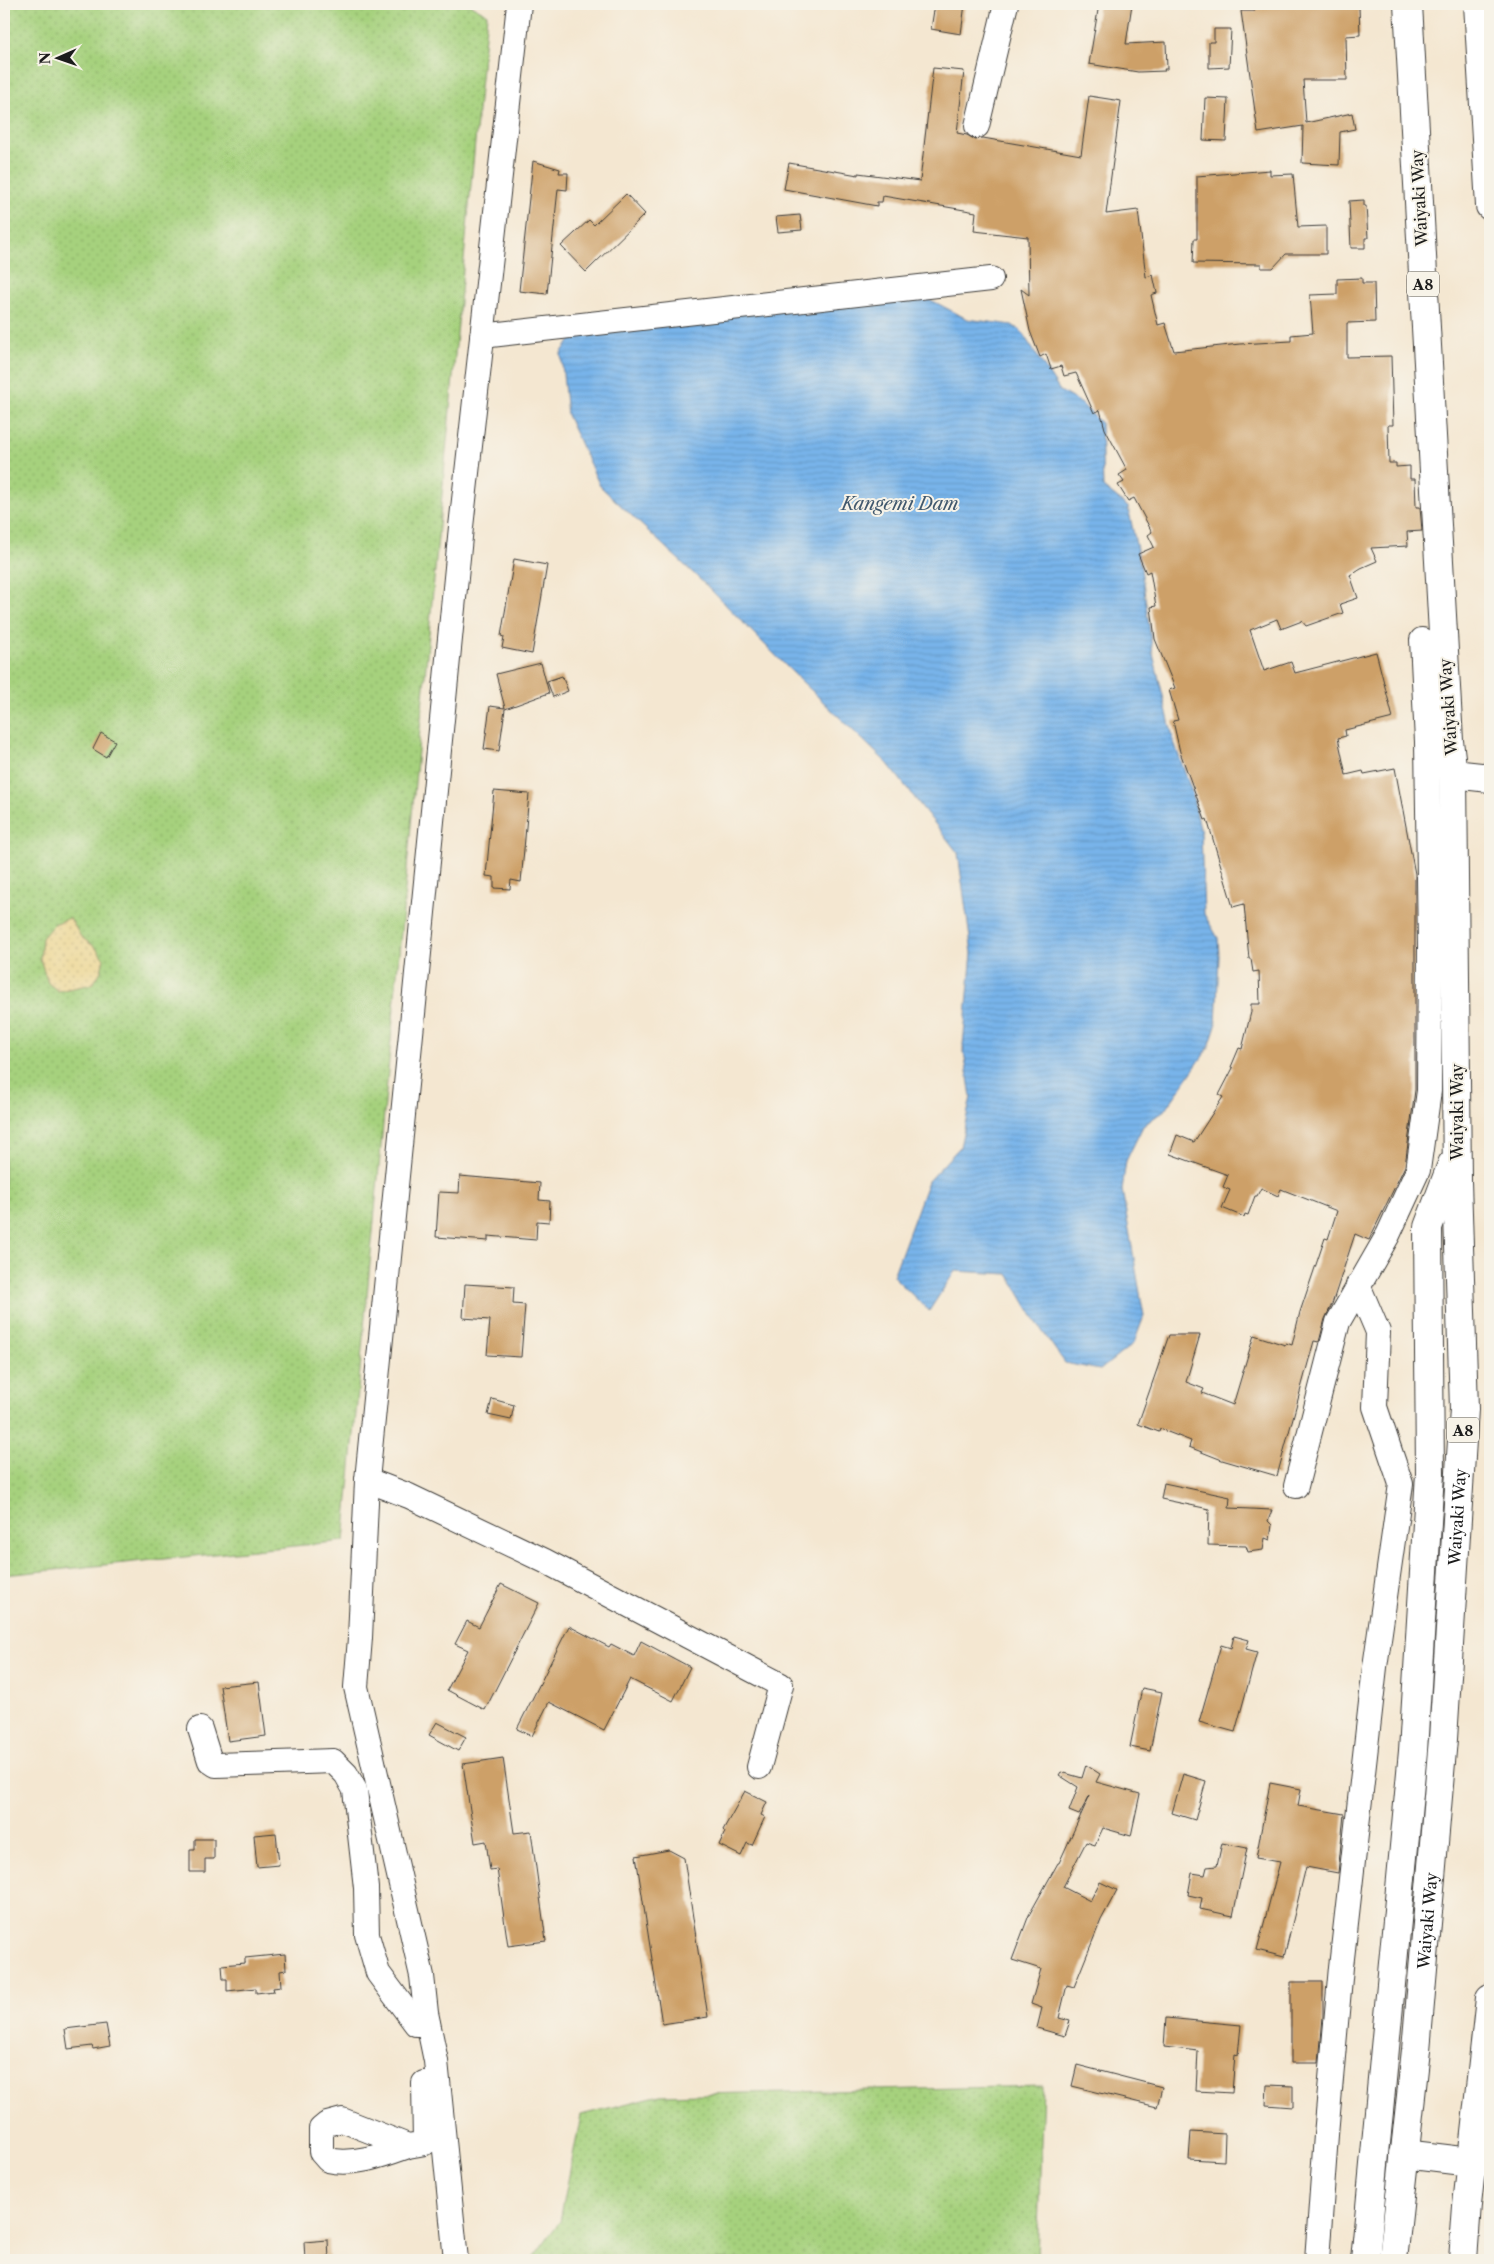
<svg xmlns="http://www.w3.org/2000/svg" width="1494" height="2264" viewBox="0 0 1494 2264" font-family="'Libre Caslon Text',serif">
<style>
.grass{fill:url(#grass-dots);stroke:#61764c}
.sand{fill:url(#sand-dots);stroke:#857b5d}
.water{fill:url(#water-rules);stroke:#4a6883}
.building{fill:#cda068}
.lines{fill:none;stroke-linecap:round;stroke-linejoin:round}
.street-casing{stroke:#3c3a37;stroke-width:26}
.highway-casing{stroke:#3c3a37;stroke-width:30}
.street{stroke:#fff;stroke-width:24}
.highway{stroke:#fff;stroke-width:28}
.labels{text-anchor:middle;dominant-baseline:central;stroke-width:4;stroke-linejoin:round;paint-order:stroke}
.shield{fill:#f7f3e8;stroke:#5e5c59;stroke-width:1}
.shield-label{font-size:15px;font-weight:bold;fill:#1c1c1c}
.street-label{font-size:16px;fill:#1c1c1c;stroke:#f7f3e8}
.water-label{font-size:18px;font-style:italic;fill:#41596e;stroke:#f7f3e8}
</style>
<defs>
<pattern id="grass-dots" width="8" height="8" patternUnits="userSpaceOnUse" patternTransform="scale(1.25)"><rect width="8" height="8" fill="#a6d17d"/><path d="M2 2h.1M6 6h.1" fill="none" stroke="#8eb36b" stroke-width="1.8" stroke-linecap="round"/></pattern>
<pattern id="sand-dots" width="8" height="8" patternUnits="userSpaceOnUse" patternTransform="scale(1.25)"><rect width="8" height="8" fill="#eeda9e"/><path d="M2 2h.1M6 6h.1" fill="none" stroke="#ccba88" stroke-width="1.8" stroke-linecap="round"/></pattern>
<pattern id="water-rules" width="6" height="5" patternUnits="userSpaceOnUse" patternTransform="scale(1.25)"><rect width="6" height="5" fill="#78b4ea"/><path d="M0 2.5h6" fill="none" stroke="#679ac8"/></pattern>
</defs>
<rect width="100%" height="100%" fill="#f7f3e8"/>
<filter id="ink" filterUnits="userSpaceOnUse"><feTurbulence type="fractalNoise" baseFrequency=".02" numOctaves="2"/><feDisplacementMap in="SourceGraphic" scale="10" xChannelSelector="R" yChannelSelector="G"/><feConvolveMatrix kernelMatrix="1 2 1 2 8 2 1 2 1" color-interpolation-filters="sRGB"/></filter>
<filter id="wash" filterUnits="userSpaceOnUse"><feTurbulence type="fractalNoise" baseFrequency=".0096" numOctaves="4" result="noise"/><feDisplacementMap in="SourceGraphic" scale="20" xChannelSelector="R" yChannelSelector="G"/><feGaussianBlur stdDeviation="1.12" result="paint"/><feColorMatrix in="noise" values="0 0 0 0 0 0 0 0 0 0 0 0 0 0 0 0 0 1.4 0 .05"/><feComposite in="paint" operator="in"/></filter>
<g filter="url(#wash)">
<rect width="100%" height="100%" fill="#f4e7d1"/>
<g class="grass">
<path d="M4,4H469L487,14L344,1541L4,1575Z"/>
<path d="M1043,2086L1037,2260H531L560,2221L581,2115L660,2095Z"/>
</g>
<path class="sand" d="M70,918L81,937L95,947L104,959L101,971L93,984L58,991L48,983L40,959L42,938L54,924Z"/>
<path class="water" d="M834,299L931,300L967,319L1012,325L1021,331L1060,391L1082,404L1101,423L1103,487L1128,507L1141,568L1153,654L1174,742L1192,792L1201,833L1204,914L1218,938L1219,956L1216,1026L1209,1047L1166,1109L1143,1126L1126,1161L1122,1190L1144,1316L1134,1343L1100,1370L1065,1363L1040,1328L1008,1274L955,1271L929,1311L893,1276L928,1181L960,1147L971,1097L963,1045L972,953L958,853L888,764L787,667L709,588L600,486L567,415L561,353L576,333Z"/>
<g id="blocks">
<g class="building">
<path d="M935,4H965L961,34L931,29Z"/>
<path d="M1099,4H1132L1126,44L1166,42L1167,69H1164L1165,71L1138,72L1089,64Z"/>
<path d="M1255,4H1348V7H1359L1360,35L1346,36L1347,80H1303L1306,123L1352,113L1355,129L1340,132L1339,165L1302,163L1303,126L1258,133L1241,11H1255Z"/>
<path d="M1214,29H1231L1229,67L1209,68V42H1214Z"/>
<path d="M933,68L964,71L957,133L967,135L974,139L983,138L1081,155L1089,96L1121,101L1106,214L1138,210L1146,277L1153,275L1157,293L1151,295L1158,325L1165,323L1174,351L1240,344L1291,341V335L1313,333L1310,295L1337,294V279L1362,278V283H1374L1375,322L1347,323V357L1391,356L1393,425H1388L1389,463H1396V467L1410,466V479H1415L1416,507H1420L1422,531L1407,532L1408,546L1371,548L1377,561L1361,568L1350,575L1358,598L1340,604L1343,613L1306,626L1302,621L1281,629L1277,619L1250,630L1264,671L1291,662L1295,673L1376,652L1393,718L1345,730L1346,736L1338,738L1346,775L1363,771L1364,774L1395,768L1415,874V1090L1405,1166L1369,1240L1355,1234L1332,1304L1325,1319L1319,1342L1314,1341L1277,1476L1222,1460L1189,1447L1191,1441L1160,1429L1159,1432L1138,1424L1169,1335H1200L1186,1382L1204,1389L1202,1393L1233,1405L1254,1335L1285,1345L1286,1343L1292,1345L1300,1312L1325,1238L1328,1239L1337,1211L1281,1189L1278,1196L1261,1188L1257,1196H1255L1248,1215L1245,1214L1244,1217L1222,1208L1230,1190L1223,1187L1228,1175L1170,1154L1177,1135L1194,1142L1223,1097L1219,1095L1233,1068L1231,1067L1239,1048L1242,1049L1251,1012V1004H1260L1259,971L1253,972L1251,959H1249L1244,904L1233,907L1207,819L1205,820L1180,752L1173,721L1178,720L1169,690L1175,688L1155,639L1151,607L1156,606L1150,571L1146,573L1138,554L1154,547L1148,535L1152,532L1134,498L1128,501L1118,485L1124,482L1119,475L1127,470L1105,429L1100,410L1094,413L1076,373L1064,376L1061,366L1051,369L1046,354L1040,357L1030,331L1021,289L1029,295L1028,237L974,231L976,212L883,196L882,202H877V206L784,189L789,163L858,175V173L920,181Z"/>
<path d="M1205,98L1228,99L1226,141L1203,140Z"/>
<path d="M533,161L560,169L559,173H568L567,190L558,189L547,294L519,291Z"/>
<path d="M1270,170V175L1293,174L1298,227L1326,226V254H1286L1273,268H1261V264L1193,263L1194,239H1197V176Z"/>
<path d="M626,194L645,214L586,272L561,246L589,220L594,225Z"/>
<path d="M1364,200V206H1366L1368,238H1365V248H1351L1349,201Z"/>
<path d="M800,215L802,230L778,232L776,217Z"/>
<path d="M514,559L547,565L532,654L502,648L504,637L501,636Z"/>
<path d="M541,663L549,693L505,709L499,751L484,749L490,706L505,708L496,674Z"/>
<path d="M562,676L568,691L553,697L547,681Z"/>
<path d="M101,733L115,741L106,757L93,749Z"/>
<path d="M494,791L529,794L521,882L511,880L510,889L494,888V877L486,876Z"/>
<path d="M460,1176L540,1183L539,1200L550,1201L549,1222L537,1221L536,1240L488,1236V1241L436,1237L439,1192L459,1193Z"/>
<path d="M465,1284L514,1287L513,1304L525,1305L521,1357L487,1355L490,1320L463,1318Z"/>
<path d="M492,1399L514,1405L511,1420L488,1415Z"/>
<path d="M1164,1483L1230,1497L1229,1508L1272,1510L1268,1521L1272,1525L1270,1540L1265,1538L1263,1550L1248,1552L1246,1546L1208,1545L1209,1509L1161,1499Z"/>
<path d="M501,1584L539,1603L485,1710L447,1690L468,1650L455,1644L467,1621L479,1627Z"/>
<path d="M569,1626L609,1647L611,1644L634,1656L641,1641L690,1667L673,1701L630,1679L604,1730L549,1702L532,1736L517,1729Z"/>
<path d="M1234,1636L1249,1640L1246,1649L1257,1652L1235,1732L1199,1722L1221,1645L1231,1648Z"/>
<path d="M259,1682L266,1736L228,1741L220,1686Z"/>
<path d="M1142,1688L1162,1692L1150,1751L1130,1747Z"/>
<path d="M437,1722L466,1737L458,1751L429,1735Z"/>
<path d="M503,1758L514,1833L531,1831L546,1941L508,1946L497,1869L490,1870L486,1841L475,1843L463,1764Z"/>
<path d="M1086,1765L1100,1774L1096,1782L1140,1794L1131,1836L1103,1828L1095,1845L1086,1842L1063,1887L1090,1901L1100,1882L1117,1890L1101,1920L1074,1987L1067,1985L1059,2018L1070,2021L1065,2036L1037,2028L1042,2008L1031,2004L1041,1969L1012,1960L1029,1915L1058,1863H1059L1090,1795L1079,1815L1069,1811L1078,1787L1059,1775L1061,1772L1082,1778Z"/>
<path d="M1183,1774L1206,1781L1195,1820L1172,1813Z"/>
<path d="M1270,1783L1301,1789L1298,1806L1344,1814L1338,1873L1306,1867L1284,1957L1257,1950L1280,1862L1256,1858Z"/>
<path d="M745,1791L767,1802L761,1815L765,1817L752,1845L747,1843L741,1856L719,1845L725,1832L723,1830Z"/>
<path d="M276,1833L279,1865L257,1867L254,1835Z"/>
<path d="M195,1839H214V1859H205V1872H190V1850H195Z"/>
<path d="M1222,1843L1247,1848L1233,1916L1200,1909L1202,1898L1188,1895L1192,1873L1205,1875L1207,1867L1217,1866Z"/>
<path d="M669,1850L684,1858L708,2017L662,2024L636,1856Z"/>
<path d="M285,1954L286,1970L280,1971L281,1987L273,1988L274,1991L256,1993V1988L227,1991V1979H223L222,1965L245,1963V1958Z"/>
<path d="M1291,1982H1323V2017L1319,2063H1291Z"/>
<path d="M1166,2018L1241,2025L1238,2055L1235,2054L1232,2093L1196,2091L1198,2051L1164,2047Z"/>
<path d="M106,2024L110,2046L93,2049L92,2046L68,2049L65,2029Z"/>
<path d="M1077,2065L1162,2087L1157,2107L1072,2086Z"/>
<path d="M1267,2085L1293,2086V2107L1266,2105Z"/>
<path d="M1191,2132L1225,2134L1224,2161L1189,2159Z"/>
<path d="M328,2240L329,2260H305L304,2242Z"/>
</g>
</g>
</g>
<g filter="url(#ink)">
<use href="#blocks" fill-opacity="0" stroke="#3c3a37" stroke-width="1"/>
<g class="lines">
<g class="street-casing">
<g id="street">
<path d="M977,126L1006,4"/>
<path d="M482,336L991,279"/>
<path d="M367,1480L409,1496L545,1561L781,1685L759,1767"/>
<path d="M1296,1486L1338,1322L1388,1235L1418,1170L1429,1091L1430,946L1427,742L1422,640"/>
<path d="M200,1729L210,1761L216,1765L333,1761L346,1774L355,1790L366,1888L367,1935L378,1973L416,2024H428"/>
<path d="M408,2146C383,2155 354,2166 328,2160L321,2152V2129L327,2124L342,2120L408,2146L425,2143L424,2083"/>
<path d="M1471,2162L1490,2166"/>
<path d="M456,2260L436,2061L426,2013L422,1976L356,1687L360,1638L367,1480L461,527L519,4"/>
<path d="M1317,2260L1326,2135L1341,1967L1375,1667L1401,1484L1375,1407L1378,1332L1358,1285"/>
</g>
</g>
<g class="highway-casing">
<g id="highway">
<path d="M1478,4L1490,206"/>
<path d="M1453,774L1490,778"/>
<path d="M1404,2154L1471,2162"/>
<path d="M1365,2260L1413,1751L1430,1474L1428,1227L1452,1164"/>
<path id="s1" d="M1393,2260L1416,2050L1443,1739L1464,1409L1457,1181L1453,774L1449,741L1408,4"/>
<path d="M1463,2260L1467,2205L1490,1998"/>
</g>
</g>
<use href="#street" class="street"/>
<use href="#highway" class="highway"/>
</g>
</g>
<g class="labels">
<g class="shield">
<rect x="1407" y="271.5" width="32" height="25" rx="4"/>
<rect x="1447" y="1417.5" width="32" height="25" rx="4"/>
</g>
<g class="shield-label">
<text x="1423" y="284">A8</text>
<text x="1463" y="1430">A8</text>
</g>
<g class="street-label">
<text transform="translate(1419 198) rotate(-93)">Waiyaki Way</text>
<text transform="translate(1448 707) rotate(-94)">Waiyaki Way</text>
<text transform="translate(1457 1112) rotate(-90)">Waiyaki Way</text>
<text stroke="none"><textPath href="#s1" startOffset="746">Waiyaki Way</textPath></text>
<text stroke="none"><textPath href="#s1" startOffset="341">Waiyaki Way</textPath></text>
</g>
<g class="water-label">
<text x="900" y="504">Kangemi Dam</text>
</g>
</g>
<rect width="1494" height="2264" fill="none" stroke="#f7f3e8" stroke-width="20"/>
<g transform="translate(58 58) rotate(268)" stroke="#f7f3e8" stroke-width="4" paint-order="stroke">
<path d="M0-4L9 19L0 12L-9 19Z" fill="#1c1c1c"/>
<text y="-8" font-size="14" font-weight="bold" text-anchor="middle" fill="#1c1c1c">N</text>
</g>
</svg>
